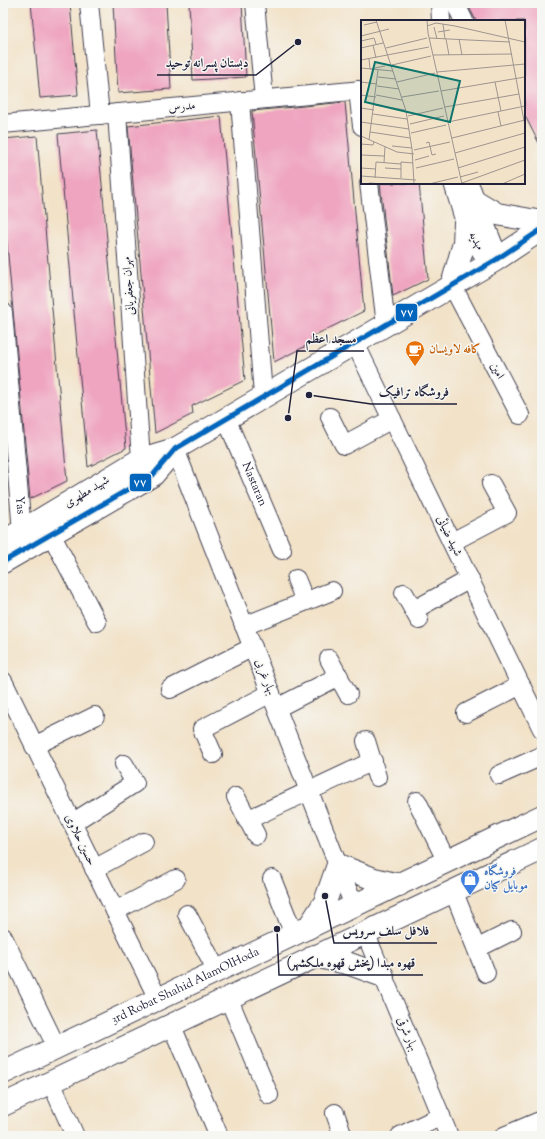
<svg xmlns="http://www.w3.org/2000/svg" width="545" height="1139" viewBox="0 0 545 1139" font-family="'Sorts Mill Goudy',Amiri,serif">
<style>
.building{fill:#efa4c0}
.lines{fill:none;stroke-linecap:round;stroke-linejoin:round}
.minor-casing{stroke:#413f50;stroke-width:20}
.major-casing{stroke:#413f50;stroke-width:24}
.minor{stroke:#fff;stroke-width:18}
.major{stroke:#fff;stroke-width:22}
.bus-1-casing{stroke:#f6f6f2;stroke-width:8}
.bus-1{stroke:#0065bd;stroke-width:5}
.labels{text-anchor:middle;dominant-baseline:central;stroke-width:3;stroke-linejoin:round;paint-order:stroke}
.street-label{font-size:12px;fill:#22223b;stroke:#f6f6f2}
.food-label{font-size:12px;font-weight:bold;fill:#c56008;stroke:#f6f6f2;text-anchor:start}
.shop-label{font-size:12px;font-weight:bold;fill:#366cbe;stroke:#f6f6f2;text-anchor:start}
.inset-road{fill:none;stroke:#9f9590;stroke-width:1}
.view{fill:#0f766e;fill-opacity:0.15;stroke:#0f766e;stroke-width:2}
.inset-edge{fill:none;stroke:#22223b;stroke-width:2}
.leader{fill:none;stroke:#22223b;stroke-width:1.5}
.callout-dot{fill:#22223b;stroke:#f6f6f2;stroke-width:1.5}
.callout-label{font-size:13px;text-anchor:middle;font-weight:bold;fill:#22223b;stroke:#f6f6f2;stroke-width:3;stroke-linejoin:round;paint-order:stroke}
.line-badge{stroke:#f6f6f2;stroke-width:1.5}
.badge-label{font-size:11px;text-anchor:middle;font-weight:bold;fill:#fff}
</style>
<rect width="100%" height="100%" fill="#f6f6f2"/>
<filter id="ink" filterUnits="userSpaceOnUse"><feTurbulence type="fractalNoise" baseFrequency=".025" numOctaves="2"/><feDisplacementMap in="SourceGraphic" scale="8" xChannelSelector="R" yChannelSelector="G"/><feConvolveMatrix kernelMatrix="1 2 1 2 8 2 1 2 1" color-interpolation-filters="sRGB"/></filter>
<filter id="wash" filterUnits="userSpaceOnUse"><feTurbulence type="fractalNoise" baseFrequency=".012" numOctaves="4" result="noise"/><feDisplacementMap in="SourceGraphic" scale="16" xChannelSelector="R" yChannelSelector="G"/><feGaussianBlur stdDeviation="0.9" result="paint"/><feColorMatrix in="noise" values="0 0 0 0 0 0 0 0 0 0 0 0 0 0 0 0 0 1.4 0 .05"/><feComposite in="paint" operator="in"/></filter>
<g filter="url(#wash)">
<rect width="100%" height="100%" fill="#f2e2c8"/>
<g id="blocks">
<g class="building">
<path d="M31,3H70L78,95L40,98Z"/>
<path d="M113,3H166L171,89L118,93Z"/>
<path d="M189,3H242L246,77L193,80Z"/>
<path d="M467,3H542V149L524,114V21H476Z"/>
<path d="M345,102L364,311L311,337L312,343L274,362L252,111Z"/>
<path d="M221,116L245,380L192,406L193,414L155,433L128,126Z"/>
<path d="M97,130L126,448L88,467L58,134Z"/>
<path d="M37,136L67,481L30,499L3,200V139Z"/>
<path d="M380,183H419L428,279L393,296Z"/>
</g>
</g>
</g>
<g filter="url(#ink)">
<use href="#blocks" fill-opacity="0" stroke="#413f50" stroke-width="1"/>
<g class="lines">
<g class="minor-casing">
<g id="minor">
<path d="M89,3L100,115"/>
<path d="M255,3L264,99"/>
<path d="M440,3L441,21"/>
<path d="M455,3L464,21"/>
<path d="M358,90L362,126"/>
<path d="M240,101L263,395"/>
<path d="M117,113L141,459"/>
<path d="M3,124L362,90"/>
<path d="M369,183L386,325"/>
<path d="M453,183L465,223L482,253L494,261V246L469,183"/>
<path d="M452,285L520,415"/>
<path id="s1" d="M3,312L22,531"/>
<path d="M355,343L542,729"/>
<path d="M330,417L344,445L392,419"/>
<path id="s2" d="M226,418L282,550"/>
<path d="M175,449L354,906"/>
<path d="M51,534L97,622"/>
<path d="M452,542L507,513L491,484"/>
<path d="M296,579L305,601"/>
<path d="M404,593L419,620"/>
<path d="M414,610L470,579"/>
<path d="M244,626L332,591"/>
<path d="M329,659L348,694"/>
<path d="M3,681L158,999"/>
<path d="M170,689L253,647"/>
<path d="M277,708L339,676"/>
<path d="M466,713L521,685"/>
<path d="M366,741L377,777"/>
<path d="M34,746L95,716"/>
<path d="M213,754L202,729L271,693"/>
<path d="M499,775L542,756"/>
<path d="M236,797L256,835"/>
<path d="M417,801L447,862"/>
<path d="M247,820L373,761"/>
<path d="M72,823L135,783L124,764"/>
<path d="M94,869L144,842"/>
<path d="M272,879L294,935"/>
<path d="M453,890L486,973"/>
<path d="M115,911L176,879"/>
<path d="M187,914L217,971"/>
<path d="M365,932L449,1136"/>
<path d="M3,937L57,1048"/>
<path d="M478,948L512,931"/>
<path d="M228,997L269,1095"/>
<path d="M171,1024L219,1136"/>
<path d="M51,1082L75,1136"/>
<path d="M335,1113L343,1136"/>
<path d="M400,1136L441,1116"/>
<path d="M504,1136L542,1120"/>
</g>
</g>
<g class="major-casing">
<g id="major">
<path d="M477,202L497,214L542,222"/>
<path d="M452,285L464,243L465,223"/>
<path d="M3,542L141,459L175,449L494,261L542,229"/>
<path d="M3,562L153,475L175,449"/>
<path d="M308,928L325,902L338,865L374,879L399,885"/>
<path d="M314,956L347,963L383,976"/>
<path id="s3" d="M3,1073L542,816"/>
<path d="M3,1105L542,849"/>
</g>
</g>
<use href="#minor" class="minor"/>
<use href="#major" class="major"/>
<g class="bus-1-casing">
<path id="bus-1" d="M3,562L153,475L175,449L494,261L542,229"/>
</g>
<use href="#bus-1" class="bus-1"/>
</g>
</g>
<defs>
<g id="cafe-pin" transform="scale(1)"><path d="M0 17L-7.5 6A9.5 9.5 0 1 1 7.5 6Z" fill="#e8710a" stroke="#f6f6f2"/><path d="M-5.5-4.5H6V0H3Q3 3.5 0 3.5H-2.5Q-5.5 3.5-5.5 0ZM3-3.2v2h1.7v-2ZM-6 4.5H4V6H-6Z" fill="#fff"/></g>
<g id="shop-pin" transform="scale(1)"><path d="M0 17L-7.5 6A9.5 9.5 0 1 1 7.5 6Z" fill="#3f7fe0" stroke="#f6f6f2"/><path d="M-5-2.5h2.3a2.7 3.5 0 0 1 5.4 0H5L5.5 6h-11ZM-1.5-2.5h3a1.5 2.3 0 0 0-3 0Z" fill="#fff"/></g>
</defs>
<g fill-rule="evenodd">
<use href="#cafe-pin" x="415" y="350"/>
<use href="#shop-pin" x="470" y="879"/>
</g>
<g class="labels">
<g class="street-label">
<text transform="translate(182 107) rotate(-5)">مدرس</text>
<text transform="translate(476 241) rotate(60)">مهدیه</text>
<text transform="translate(129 286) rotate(-94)">مهران جعفریانی</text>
<text transform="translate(497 371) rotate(63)">امین</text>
<text stroke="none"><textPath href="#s2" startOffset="72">Nastaran</textPath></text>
<text transform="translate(87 492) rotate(-31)">شهید مطهری</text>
<text stroke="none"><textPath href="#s1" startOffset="194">Yas</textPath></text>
<text transform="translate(449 536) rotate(64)">شهید ضیائی</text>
<text transform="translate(265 677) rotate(69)">بهار غربی</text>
<text transform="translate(80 840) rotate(64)">حسین حلاوی</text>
<text stroke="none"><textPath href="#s3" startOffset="202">3rd Robat Shahid AlamOlHoda</textPath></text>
<text transform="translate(407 1034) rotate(67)">بهار شرقی</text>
</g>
<g class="food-label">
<text x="429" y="350">کافه لاویسان</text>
</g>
<g class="shop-label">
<text x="484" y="872">فروشگاه<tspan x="484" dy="14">موبایل کیان</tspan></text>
</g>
</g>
<g transform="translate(361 20)">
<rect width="164" height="164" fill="#f2e2c8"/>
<path class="inset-road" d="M15,0L45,91L51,129L53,164M66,0L67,13L101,164M144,0L164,106M82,4L84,19M3,5L16,2M66,6L75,3L94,6L164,22M73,7L76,19M77,12L89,10M0,16L28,9M68,18L149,22M85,19L88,35M98,19L101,35M0,21L13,18L15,24M12,25L15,38M0,28L22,23M25,28L66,18M72,35L151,34M8,39L9,49L24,46M0,40L68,27M31,45L70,36M0,48L32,51M76,52L164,44M17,57L35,59M0,62L16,64M36,62L74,53M134,62L140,91M16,66L38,69M80,71L164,57M0,75L15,77M15,75L41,80M41,77L78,71M14,85L44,90M84,87L158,74M0,88L13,90M137,92L140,106M12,94L46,99M47,96L82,88M0,102L48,109M87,102L164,86M49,104L83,96M9,112L49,118M50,113L85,105M0,116L36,132L53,134M91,118L164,100M8,120L17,50M65,123L68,122L71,135L75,134M0,124L12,125L13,122M31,126L51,128M53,130L89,122M94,133L164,113M0,135L23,136M54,140L68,136M23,143L24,127M0,148L15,149M24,148L40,149M55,148L93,139M97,148L164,127M0,156L55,160M99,157L117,152M14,158L15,142L40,144M40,158V142L52,143M8,163L24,164M101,163L164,140M68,164L97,157M141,164L164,154"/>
<path class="view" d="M14,42L99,61L89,102L4,82Z"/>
<rect width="164" height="164" class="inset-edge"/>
</g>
<path class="leader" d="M298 42L256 75H157M288 418L297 351H364M309 395L371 404H457M325 896L334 943H437M277 929L279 975H423"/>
<g class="callout-dot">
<circle cx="298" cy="42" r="4"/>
<circle cx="288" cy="418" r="4"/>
<circle cx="309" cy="395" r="4"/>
<circle cx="325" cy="896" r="4"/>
<circle cx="277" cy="929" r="4"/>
</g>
<g class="callout-label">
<text x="207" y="67">دبستان پسرانه توحید</text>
<text x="331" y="343">مسجد اعظم</text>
<text x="414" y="396">فروشگاه ترافیک</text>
<text x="386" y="935">فلافل سلف سرویس</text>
<text x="351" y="967">قهوه مبدا (پخش قهوه ملکشهر)</text>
</g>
<g class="line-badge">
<rect x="395" y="303" width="23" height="19" rx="4" fill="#0065bd"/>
<rect x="129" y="473" width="23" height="19" rx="4" fill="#0065bd"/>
</g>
<g class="badge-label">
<text x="407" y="316">۷۷</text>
<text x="140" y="486">۷۷</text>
</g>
<rect width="545" height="1139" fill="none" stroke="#f6f6f2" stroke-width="16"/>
</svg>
